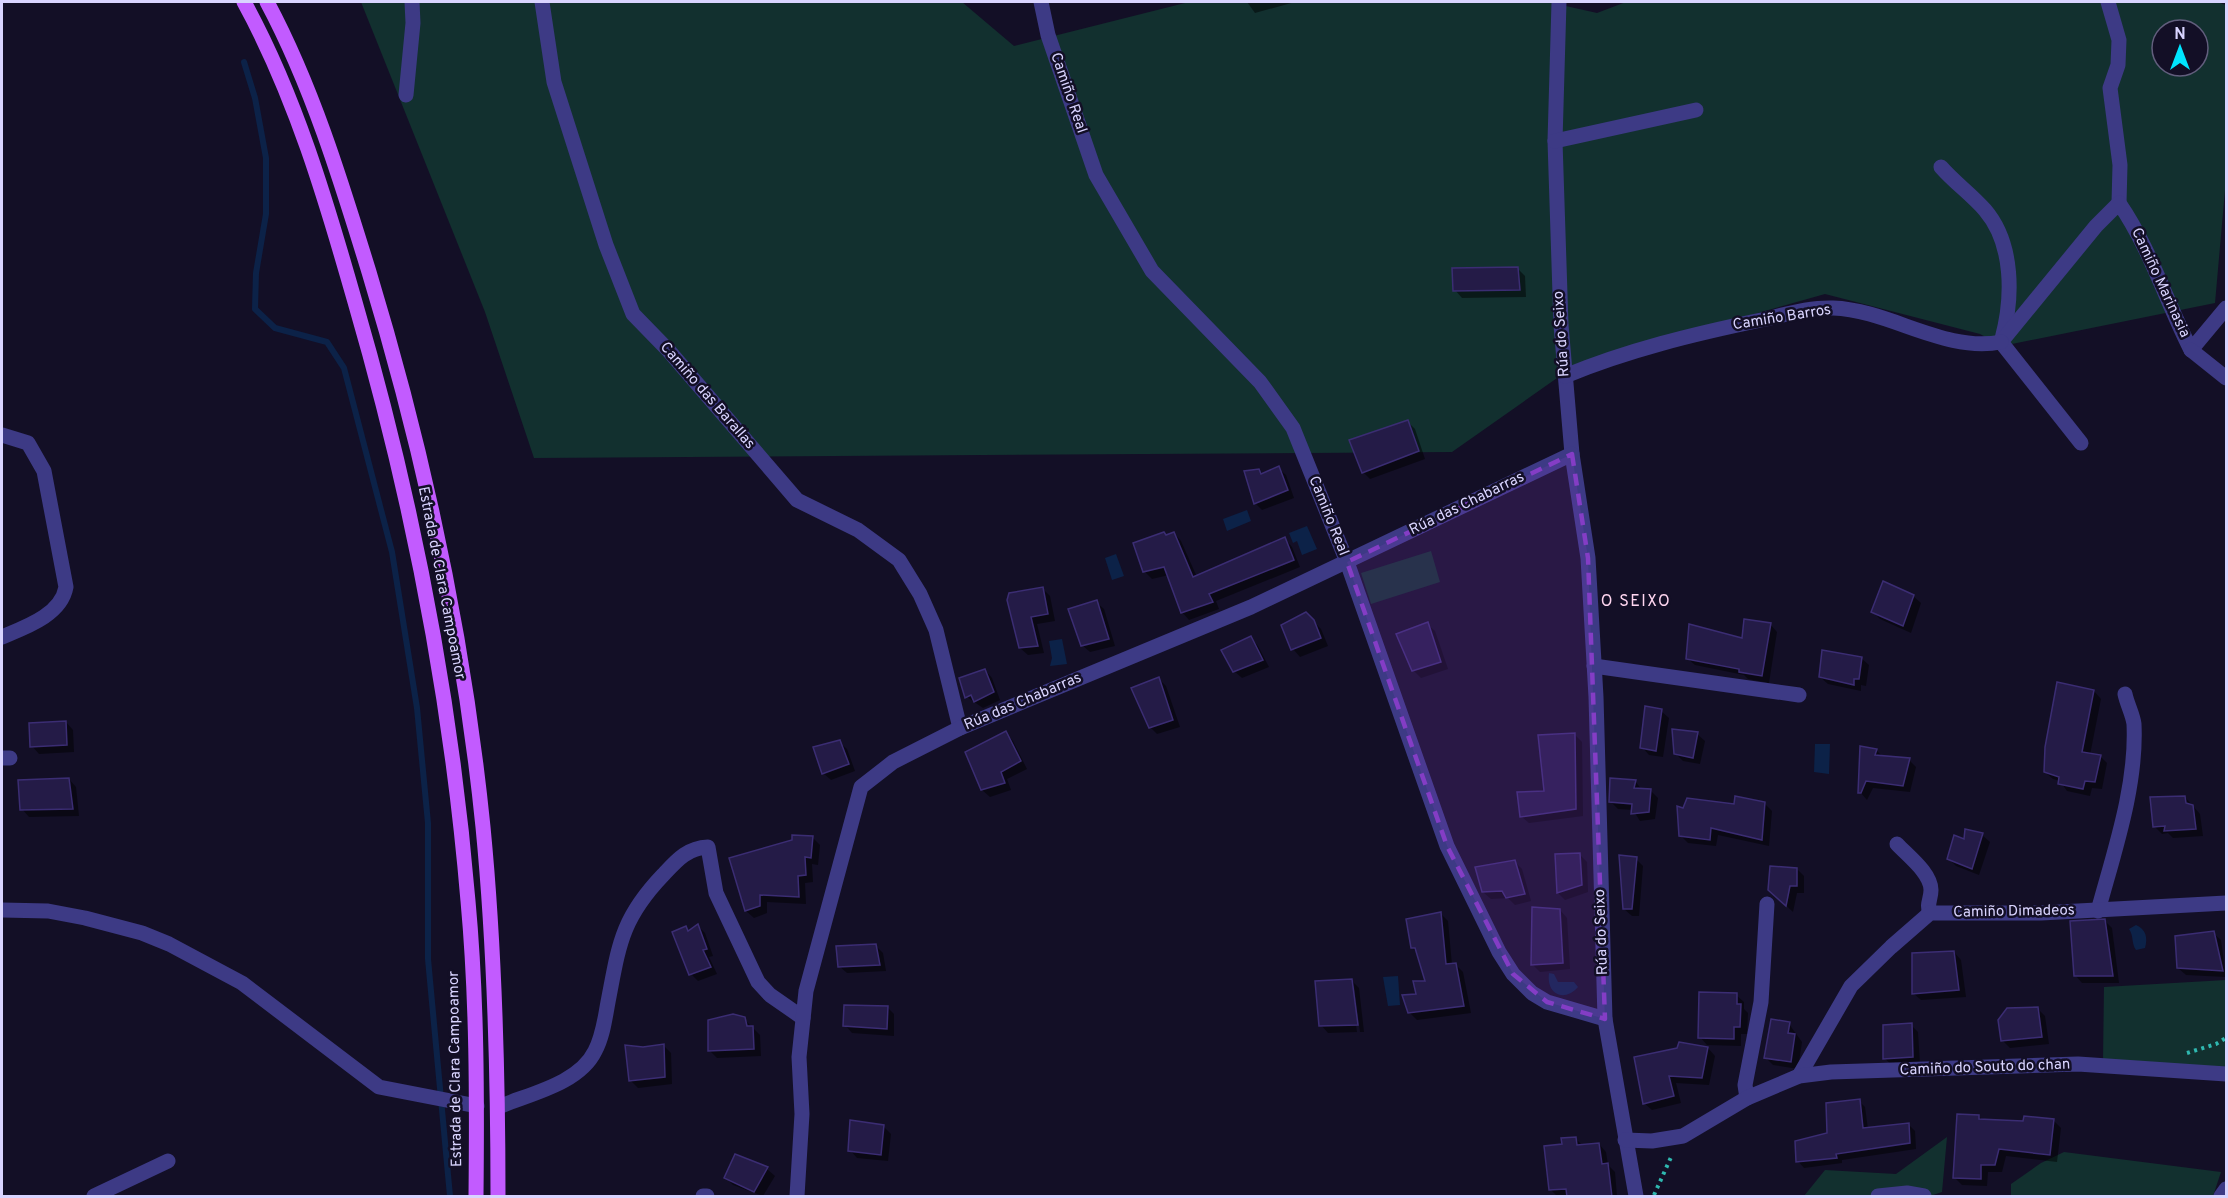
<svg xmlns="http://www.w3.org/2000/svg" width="2228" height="1198" viewBox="0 0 2228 1198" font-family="Overpass,sans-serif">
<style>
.green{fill:#12302f;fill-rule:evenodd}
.water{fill:#0c2248}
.shadow{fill:#0007}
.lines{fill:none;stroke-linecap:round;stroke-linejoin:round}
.stream{stroke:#0c2248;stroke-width:6}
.building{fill:#241b47;stroke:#3b2d73;stroke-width:1.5}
.path{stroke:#2fb8b0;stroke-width:4;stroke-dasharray:3 4.5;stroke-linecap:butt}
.minor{stroke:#3d3a85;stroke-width:15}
.major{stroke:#c25bff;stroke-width:15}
.marked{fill:#843dc5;fill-opacity:0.2;stroke:#843dc5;stroke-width:4.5;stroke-dasharray:12 8;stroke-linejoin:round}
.labels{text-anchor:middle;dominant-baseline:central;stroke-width:5;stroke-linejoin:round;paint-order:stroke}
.street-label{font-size:15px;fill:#d9d4ff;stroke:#130f26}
.neighbourhood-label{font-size:16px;letter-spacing:1.5px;fill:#ffd6f0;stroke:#130f26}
</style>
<rect width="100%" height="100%" fill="#130f26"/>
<g class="green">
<path d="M361,2H962L1014,46L1189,2H1548L1597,13L1626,2H2217L2226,5V179L2215,303L2002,346L1980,334L1825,294L1577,364L1452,452L534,458L485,312ZM2162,30H2198V66H2162Z"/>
<path d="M1431,551L1440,582L1371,604L1361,573Z"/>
<path d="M2226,980V1071L2103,1061L2104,987Z"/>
<path d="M1947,1137L1942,1192L1930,1196H1804L1825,1170L1896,1174Z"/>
<path d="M2064,1152L2221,1172L2213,1196H2011V1184L2041,1163Z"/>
</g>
<g class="water">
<path d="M1247,510L1251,521L1227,531L1223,519Z"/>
<path d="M1307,526L1317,549L1302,555L1297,541L1293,543L1289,533Z"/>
<path d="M1116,554L1124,576L1112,580L1105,558Z"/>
<path d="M1062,639L1067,664L1050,666L1052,658L1049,641Z"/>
<path d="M1815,744H1830L1829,774L1814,772Z"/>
<path d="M2136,925C2146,929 2148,938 2145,948L2136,950C2131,943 2134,936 2129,929Z"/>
<path d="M1549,973L1554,974L1558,982H1574L1578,987C1564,1003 1546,994 1549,973Z"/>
<path d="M1398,976L1400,1005L1388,1006L1383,977Z"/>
</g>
<g class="shadow">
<path d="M1247,2H1295L1255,13Z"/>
<path d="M1517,268L1525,276L1526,297L1462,298L1455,290Z"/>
<path d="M1408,422L1415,429L1425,459L1370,479L1363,472Z"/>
<path d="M1278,468L1286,475L1294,498L1262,510L1255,503L1259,470L1263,474Z"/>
<path d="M1174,533L1181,541L1197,577L1285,539L1292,547L1300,567L1216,601L1219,609L1189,620L1182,612L1169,575L1152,579L1144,571L1167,536Z"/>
<path d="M1042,588L1050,596L1055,621L1037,624L1044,653L1028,655L1020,648L1009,600Z"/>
<path d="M1913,596L1921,603L1911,633L1880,619L1873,612Z"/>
<path d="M1096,602L1104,609L1115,646L1090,652L1082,645Z"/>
<path d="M1306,614L1321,629L1328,646L1300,657L1293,649Z"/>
<path d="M1427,624L1435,631L1448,669L1421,678L1413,670Z"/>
<path d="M1770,624L1777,632L1769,683L1748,679L1744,675L1695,665L1687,658L1744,640Z"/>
<path d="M1251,638L1258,646L1269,667L1242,678L1234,671Z"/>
<path d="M1861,658L1869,665L1866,686L1861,685V691L1828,684L1820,677Z"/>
<path d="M985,670L992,678L1000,700L983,708L967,697Z"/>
<path d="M1159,679L1166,686L1180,727L1157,734L1150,727Z"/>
<path d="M2094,691L2101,699L2090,755L2100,756L2107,763L2102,789L2092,788L2090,796L2067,791L2060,781L2053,779L2045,772Z"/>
<path d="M1661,711L1669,718L1663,757L1649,755L1642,747Z"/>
<path d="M66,722L73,730L74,752L39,754L32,746Z"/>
<path d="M1006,733L1013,741L1027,769L1007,779L1011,790L990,797L982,790Z"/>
<path d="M1697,734L1705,741L1700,764L1683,761L1675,753Z"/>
<path d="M1575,735L1582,742L1583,816L1529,823L1521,816L1545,793Z"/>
<path d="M839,742L847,749L855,771L831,780L823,773Z"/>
<path d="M1861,748L1877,751L1883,757L1909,760L1916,767L1910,792L1873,788L1867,800L1860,792Z"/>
<path d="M69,779L76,787L79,816L29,817L22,809Z"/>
<path d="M1635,781L1642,790L1651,791L1658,798L1655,819L1640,821L1633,810L1618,809L1611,802Z"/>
<path d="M2185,797L2200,814L2203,836L2173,838L2168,833L2162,834L2154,826Z"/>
<path d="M1764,803L1772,811L1769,846L1718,835L1716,846L1688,843L1680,835L1735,806Z"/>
<path d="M1982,835L1990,842L1979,875L1956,866L1949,859Z"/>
<path d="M812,837L820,845L818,865L812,864L813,882L805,883L806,904L767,902V913L754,918L746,911L731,859Z"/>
<path d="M1580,855L1587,862L1588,892L1565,900L1558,893Z"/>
<path d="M1636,859L1643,866L1639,916H1632L1624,909Z"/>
<path d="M1515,862L1522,869L1531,901L1515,905L1508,898L1491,899L1483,892Z"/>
<path d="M1797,869L1804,876V893H1797L1793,912L1774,894Z"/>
<path d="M1560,910L1567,918L1570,969L1540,972L1532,964Z"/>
<path d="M1441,914L1448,921L1452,965H1456L1463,972L1471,1013L1417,1020L1409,1012L1427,982L1418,953L1412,948Z"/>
<path d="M2105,921L2112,928L2119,983H2082L2075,975Z"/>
<path d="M698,926L705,933L713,956L709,957L717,974L698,981L691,974L686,928L689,931Z"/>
<path d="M2213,933L2221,940L2226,977L2186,975L2178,968Z"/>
<path d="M875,945L883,953L886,971L847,973L839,966Z"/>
<path d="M1954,952L1961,960L1966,997L1921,1000L1913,993Z"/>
<path d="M1351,980L1359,988L1364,1032H1360L1354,986H1351L1357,1032L1328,1033L1321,1025Z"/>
<path d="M1736,995L1744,1002V1009L1748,1013L1747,1034H1741V1046L1707,1045L1700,1037Z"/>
<path d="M887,1007L894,1014V1036L852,1033L845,1025Z"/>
<path d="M2038,1009L2045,1016L2049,1044L2010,1048L2002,1040Z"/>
<path d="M744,1019L760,1035L761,1056L717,1058L709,1050Z"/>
<path d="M1789,1024L1802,1042L1798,1069L1773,1065L1765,1057Z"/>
<path d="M1911,1025L1918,1032L1920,1064L1892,1065L1884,1058Z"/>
<path d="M664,1046L671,1053L672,1084L638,1088L630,1080L643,1048Z"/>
<path d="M1708,1048L1715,1056L1709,1085L1676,1083L1681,1103L1652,1110L1644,1103L1678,1049Z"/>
<path d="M1859,1101L1865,1107L1868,1129L1909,1125L1915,1131L1916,1149L1842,1160V1163L1804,1168L1798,1161Z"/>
<path d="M1979,1116L1983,1121H2054L2061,1128L2057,1162L2006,1156L2002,1172H1988L1987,1186L1962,1185L1955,1178Z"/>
<path d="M884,1127L891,1134L888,1161L857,1158L850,1150Z"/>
<path d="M1575,1138L1583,1146L1599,1144L1606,1152L1608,1165L1615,1172L1617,1196H1557L1551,1190L1564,1146Z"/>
<path d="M736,1156L767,1169L775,1176L763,1196L733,1185L726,1178Z"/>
</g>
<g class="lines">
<path class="stream" d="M244,62L255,98L266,158V214L256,273L255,309L275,328L327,342L344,368L392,552L417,708L428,823V959L450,1196"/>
</g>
<g class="building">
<path d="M1518,267L1520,290L1453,291L1452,268Z"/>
<path d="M1408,420L1419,451L1362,473L1349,440Z"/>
<path d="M1279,466L1288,490L1254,504L1244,471L1259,469L1261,474Z"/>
<path d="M1164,532L1166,535L1174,532L1193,577L1285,537L1294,560L1209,594L1213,602L1181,613L1164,567L1143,572L1133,543Z"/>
<path d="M1883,581L1914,595L1903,626L1871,612Z"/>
<path d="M1043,587L1048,614L1031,617L1038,646L1019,648L1007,600L1009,593Z"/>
<path d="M1097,600L1109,639L1081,646L1068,609Z"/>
<path d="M1306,612L1314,620L1321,638L1291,650L1281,625Z"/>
<path d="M1744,619L1771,623L1762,676L1739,672V669L1686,659L1689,624L1742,638Z"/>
<path d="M1428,622L1441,662L1412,671L1396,634Z"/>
<path d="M1251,636L1263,660L1233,672L1221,650Z"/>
<path d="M1822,650L1862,657L1859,679H1854V685L1819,677Z"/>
<path d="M985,669L994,692L974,702L971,695L965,698L959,678Z"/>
<path d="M1159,677L1173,720L1149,728L1131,688Z"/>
<path d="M2057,682L2094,690L2082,752L2101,755L2095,782L2085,781L2083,789L2058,784L2059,777L2044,772L2045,747Z"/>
<path d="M1645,706L1662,709L1656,751L1640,748Z"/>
<path d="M66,721L67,745L30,747L29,723Z"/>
<path d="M1672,729L1698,732L1693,758L1674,754Z"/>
<path d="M1006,731L1021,761L1001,772L1005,783L981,790L965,752Z"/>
<path d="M1575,733L1576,809L1520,817L1517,792L1544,791L1538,735Z"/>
<path d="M840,740L849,764L822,774L813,747Z"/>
<path d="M1860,746L1877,749L1875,755L1910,758L1903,786L1866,781L1861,793H1858Z"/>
<path d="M69,778L73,809L20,810L18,780Z"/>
<path d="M1610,778L1636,780L1634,788L1651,789L1649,812L1631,814L1632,804L1609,802Z"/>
<path d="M1735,796L1765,802L1762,840L1711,828L1710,840L1679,836L1677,806L1683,808L1687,798L1734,804Z"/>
<path d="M2185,796L2186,803L2193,805L2196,829L2164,831L2165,826L2153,827L2150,797Z"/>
<path d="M1965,829L1983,833L1972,869L1947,859L1954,835L1964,839Z"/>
<path d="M792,835L813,836L811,858L805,857L806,875L798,876L799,897L760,895V906L745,911L729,858L792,840Z"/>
<path d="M1580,853L1582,885L1557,893L1555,854Z"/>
<path d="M1619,855L1637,857L1632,909H1623Z"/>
<path d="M1515,860L1525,894L1506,898L1502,891L1482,892L1475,867Z"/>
<path d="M1770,866L1797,868V886H1790L1786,906L1768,890Z"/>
<path d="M1532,907L1560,909L1563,963L1531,965Z"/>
<path d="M1441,912L1446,964L1456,963L1464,1006L1408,1013L1402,995L1416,994L1413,981H1425L1415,948H1411L1406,919Z"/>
<path d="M2105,919L2113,976H2074L2070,921Z"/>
<path d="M698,924L707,949L703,950L711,967L689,975L672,932L686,926L688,931Z"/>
<path d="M2214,931L2223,971L2177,968L2175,936Z"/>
<path d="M876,944L880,965L838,967L836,946Z"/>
<path d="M1954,951L1959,990L1912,994V953Z"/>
<path d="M1352,979L1358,1025L1319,1026L1315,981Z"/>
<path d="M1699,992L1737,993V1004H1741L1740,1027H1734V1039L1698,1038Z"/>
<path d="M844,1005L888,1006L887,1029L843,1026Z"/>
<path d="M2038,1007L2042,1037L2001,1041L1998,1020L2007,1008Z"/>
<path d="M733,1014L745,1017L747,1026H753L754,1049L708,1051V1020Z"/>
<path d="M1771,1019L1790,1022L1788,1033L1795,1034L1791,1062L1764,1058Z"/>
<path d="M1912,1023L1913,1057L1883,1059V1025Z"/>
<path d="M1679,1042L1708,1047L1702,1078L1669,1076L1674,1096L1643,1104L1634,1057L1677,1048Z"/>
<path d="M664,1044L665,1077L629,1081L625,1045L643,1047Z"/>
<path d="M1860,1099L1863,1128L1909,1123L1910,1143L1836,1154L1837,1158L1796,1162L1795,1141L1827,1133L1826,1103Z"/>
<path d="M1957,1114L1979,1115V1119L2023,1121L2024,1116L2054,1119L2050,1155L1999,1149L1995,1165H1981V1179L1953,1178Z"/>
<path d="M850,1120L884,1125L881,1155L848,1151Z"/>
<path d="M1576,1137L1577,1145L1599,1143L1602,1164L1608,1163L1612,1197H1567L1566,1189L1549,1190L1544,1146L1562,1144L1561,1138Z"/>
<path d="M735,1154L768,1167L754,1192L724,1178Z"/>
</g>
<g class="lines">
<g class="path">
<path d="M2187,1053L2216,1044L2226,1038"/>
<path d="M1654,1195L1672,1155"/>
</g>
<g class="minor">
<path d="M542,2L554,82L606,245L633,314L669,351L797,500L858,530L899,560L920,594L936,630L960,728"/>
<path d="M1041,2L1048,35L1096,175L1152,271L1260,382L1293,428L1347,562L1447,846L1499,952L1513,974L1532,993L1547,1002L1605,1019"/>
<path d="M1559,2L1555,141L1561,325L1572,454L1588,558L1596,697L1605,1019L1636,1196"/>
<path d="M2108,2L2119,40L2118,65L2110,88L2120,165L2119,203"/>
<path d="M406,95L413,23L412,2"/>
<path d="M1555,141L1696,110"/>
<path d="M1941,167C1955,183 1971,194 1985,210C2014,244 2013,298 2002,339"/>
<path d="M2001,342L2096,226L2119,203C2150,248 2166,301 2191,350L2226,308"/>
<path d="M2001,342L2081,443"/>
<path d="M2191,350L2226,378"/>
<path d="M1565,376C1628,350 1694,334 1761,320C1784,315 1810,307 1833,308C1890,310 1944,353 2001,342"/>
<path d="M2,435L28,443L44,471L66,587C61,615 26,627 2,637"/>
<path d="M1594,666L1799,695"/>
<path d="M2,758H10"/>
<path d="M1897,844C1908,856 1931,873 1931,890C1931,900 1926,904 1930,913"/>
<path d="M2,910L48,911L85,918L142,933L169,944L242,983L379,1087L477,1106"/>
<path d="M2098,911C2114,852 2137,786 2134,724C2133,715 2127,704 2125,694"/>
<path d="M1799,1076L1851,986L1891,947L1930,913H2041L2226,903"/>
<path d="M1747,1098L1745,1085L1761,1002L1767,904"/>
<path d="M498,1107C529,1094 579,1084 595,1051C603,1036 605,1018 608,1002C619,945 621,919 663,875C677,860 687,848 708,847L716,893L758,982L770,995L803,1018"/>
<path d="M1625,1140L1652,1141L1683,1136L1747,1098L1799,1076L1831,1072L2078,1064L2226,1074"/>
<path d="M94,1196L168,1161"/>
<path d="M703,1196H707"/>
<path d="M797,1196L802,1114L799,1057L806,991L861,787L893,762L960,728L1251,607L1572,454"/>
<path d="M1878,1196L1907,1193L1924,1196"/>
<path d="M2221,1196L2226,1189"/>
</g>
<g class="major">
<path d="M244,2C295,95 326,200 355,302C412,498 451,697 468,901C477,999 477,1098 476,1196"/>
<path d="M267,2C312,86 341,181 369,272C424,453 464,639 483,827C495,950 498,1073 498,1196"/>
</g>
</g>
<path class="marked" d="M1572,454L1588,558L1605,1019L1547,1002L1513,974L1447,846L1347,562Z"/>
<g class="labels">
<g class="street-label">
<text transform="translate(1068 93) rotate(71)">Camiño Real</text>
<text transform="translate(2160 283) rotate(65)">Camiño Marinasia</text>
<text transform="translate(1782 318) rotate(-9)">Camiño Barros</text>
<text transform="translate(1562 334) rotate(-94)">Rúa do Seixo</text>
<text transform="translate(707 396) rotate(49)">Camiño das Barallas</text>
<text transform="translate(1467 504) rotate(-26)">Rúa das Chabarras</text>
<text transform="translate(1328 516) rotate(68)">Camiño Real</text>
<text transform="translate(441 583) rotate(79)">Estrada de Clara Campoamor</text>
<text transform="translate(1023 702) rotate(-23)">Rúa das Chabarras</text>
<text transform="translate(2014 912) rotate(-1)">Camiño Dimadeos</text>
<text transform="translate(1602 932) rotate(-92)">Rúa do Seixo</text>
<text transform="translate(1985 1068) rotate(-2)">Camiño do Souto do chan</text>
<text transform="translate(456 1069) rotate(-91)">Estrada de Clara Campoamor</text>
</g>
<g class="neighbourhood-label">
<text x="1636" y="602">O SEIXO</text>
</g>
</g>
<rect width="2228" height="1198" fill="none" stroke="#d9d4ff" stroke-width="6"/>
<g transform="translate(2180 48)"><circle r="28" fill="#130f26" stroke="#625e7d" stroke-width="1.5"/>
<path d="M0-4.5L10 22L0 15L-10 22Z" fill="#00e5ff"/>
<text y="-9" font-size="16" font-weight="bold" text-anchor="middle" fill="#d9d4ff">N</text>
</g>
</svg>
